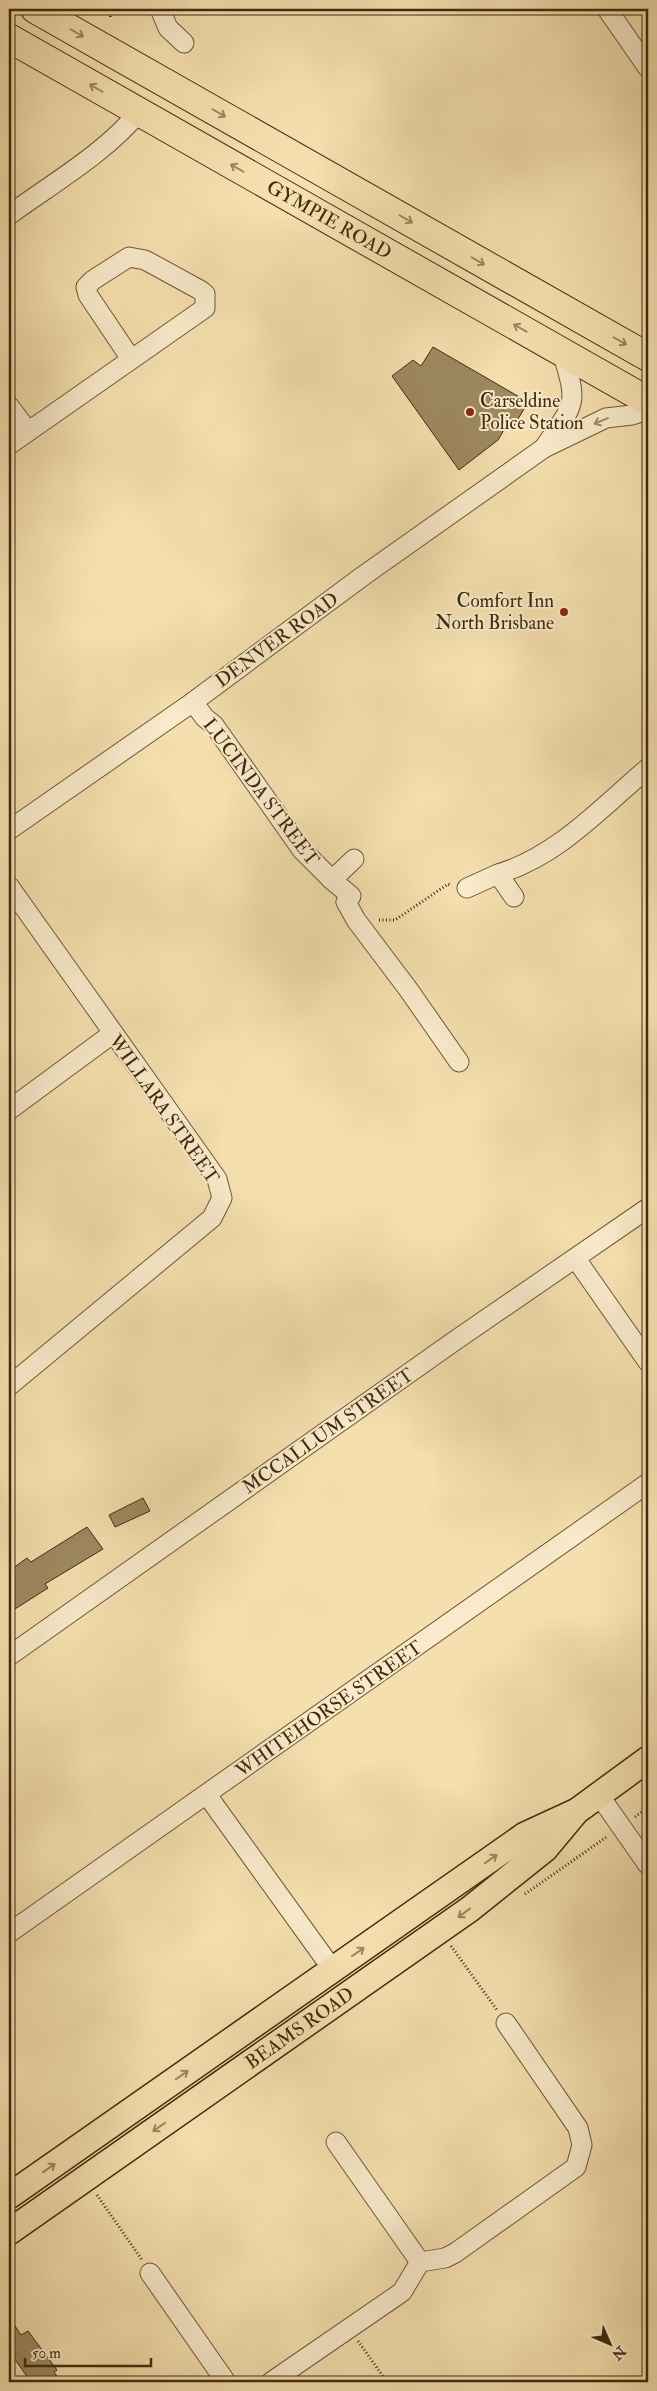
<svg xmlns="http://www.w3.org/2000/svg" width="657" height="2391" viewBox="0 0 657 2391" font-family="'IM FELL Double Pica',serif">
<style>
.building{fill:#9e8961;stroke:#3f2b0d}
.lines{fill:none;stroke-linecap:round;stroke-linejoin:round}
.minor-casing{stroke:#6c5835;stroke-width:21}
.major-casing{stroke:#3f2b0d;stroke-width:28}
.highway-casing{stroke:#3f2b0d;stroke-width:30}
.path{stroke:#3f2b0d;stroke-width:3;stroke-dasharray:1 2.5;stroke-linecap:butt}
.minor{stroke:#f8eaca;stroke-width:19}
.major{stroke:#f5dfae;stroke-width:25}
.highway{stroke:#f5dfae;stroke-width:28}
.oneway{stroke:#9a855e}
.oneway2{stroke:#9c8a6c}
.poi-dot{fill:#8f2418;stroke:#f8eaca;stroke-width:2}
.labels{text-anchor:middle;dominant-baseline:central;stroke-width:4;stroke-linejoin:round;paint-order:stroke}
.street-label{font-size:19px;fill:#3f2b0d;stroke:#f8eaca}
.poi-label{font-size:19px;fill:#3f2b0d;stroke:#f8eaca;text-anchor:start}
</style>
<rect width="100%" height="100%" fill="#f5dfae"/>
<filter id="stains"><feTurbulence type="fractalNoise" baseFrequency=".004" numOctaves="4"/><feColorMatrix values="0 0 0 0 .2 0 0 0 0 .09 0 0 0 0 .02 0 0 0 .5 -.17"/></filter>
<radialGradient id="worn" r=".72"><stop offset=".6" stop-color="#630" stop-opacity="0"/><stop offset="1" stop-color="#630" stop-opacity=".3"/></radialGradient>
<g class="building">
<path d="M433,347L528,402L514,426L508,423L498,440L459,470L392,376L413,360L421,366Z"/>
<path d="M143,1498L150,1511L115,1527L109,1515Z"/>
<path d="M87,1527L103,1549L45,1584L48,1588L15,1609L9,1602V1571L27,1558L31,1562Z"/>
<path d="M9,2317L21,2335L28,2331L57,2370L54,2372L61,2382H31L9,2351Z"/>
</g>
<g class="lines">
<g class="minor-casing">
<g id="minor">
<path d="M160,9L168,28L184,43"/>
<path d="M607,9L648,68"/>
<path d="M9,215C53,183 104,154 139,112"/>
<path d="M9,406L28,431"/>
<path d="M9,445L205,308V294L200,290L145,260L129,257L93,280L86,287L88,295L131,359"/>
<path d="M544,448C575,402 579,407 562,352"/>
<path d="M193,702L205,718L214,725L302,850L332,880"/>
<path d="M9,830L193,702L363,576L544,448L606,418L632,415L648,410"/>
<path d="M354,859L332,880L351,896L346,902L356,920L408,989L459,1062"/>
<path d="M498,874C558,856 602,807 648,768"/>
<path d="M9,886L217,1179L222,1198L212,1218L9,1386"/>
<path d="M467,888L498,874L514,897"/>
<path d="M9,1110L112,1034"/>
<path d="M576,1259L648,1362"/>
<path d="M9,1656L453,1342L648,1208"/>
<path d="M207,1795L333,1970"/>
<path d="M599,1795L648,1865"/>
<path d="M9,1933L648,1483"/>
<path d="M336,2142L420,2262"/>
<path d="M150,2273L226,2382"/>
<path d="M271,2382L402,2292L420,2262L445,2258L455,2253L576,2167L582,2145L578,2128L506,2023"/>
</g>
</g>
<g class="major-casing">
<g id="major">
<path d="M9,2196L525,1835L577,1811L648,1759"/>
<path id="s1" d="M9,2232L470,1909L545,1849L575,1813"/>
</g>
</g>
<g class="highway-casing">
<g id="highway">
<path d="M35,9L648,357"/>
<path id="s2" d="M9,38L648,401"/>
</g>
</g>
<g class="path">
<path d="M109,9L111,19"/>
<path d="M379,920H395L448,884L451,885"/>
<path d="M635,1817L648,1807"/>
<path d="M525,1894L608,1836"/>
<path d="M451,1946L497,2010"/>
<path d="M97,2195L142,2260"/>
<path d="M358,2341L387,2382"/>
</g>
<use href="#minor" class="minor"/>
<use href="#major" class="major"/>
<use href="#highway" class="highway"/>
</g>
<defs><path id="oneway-shaft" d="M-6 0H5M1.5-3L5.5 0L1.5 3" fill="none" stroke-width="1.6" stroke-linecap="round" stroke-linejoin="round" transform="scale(1.25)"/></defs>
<g class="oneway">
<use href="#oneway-shaft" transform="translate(77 33) rotate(30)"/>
<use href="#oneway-shaft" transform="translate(96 88) rotate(-150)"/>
<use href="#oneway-shaft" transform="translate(219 113) rotate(30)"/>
<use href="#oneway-shaft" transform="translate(237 168) rotate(-150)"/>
<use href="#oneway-shaft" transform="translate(406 219) rotate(30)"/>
<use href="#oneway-shaft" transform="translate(478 261) rotate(30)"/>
<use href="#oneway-shaft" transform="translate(520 328) rotate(-151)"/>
<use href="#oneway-shaft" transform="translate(620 341) rotate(30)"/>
<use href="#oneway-shaft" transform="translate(491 1859) rotate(-35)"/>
<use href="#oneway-shaft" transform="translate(464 1913) rotate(144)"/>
<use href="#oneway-shaft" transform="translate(358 1952) rotate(-35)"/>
<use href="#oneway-shaft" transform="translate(182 2075) rotate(-35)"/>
<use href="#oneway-shaft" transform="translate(159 2127) rotate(145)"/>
<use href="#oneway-shaft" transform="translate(49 2168) rotate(-35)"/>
</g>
<use class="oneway2" href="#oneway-shaft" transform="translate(601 421) rotate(157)"/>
<g class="poi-dot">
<circle cx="470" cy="412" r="5"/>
<circle cx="564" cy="612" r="5"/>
</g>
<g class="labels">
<g class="street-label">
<text stroke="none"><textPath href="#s2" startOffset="368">GYMPIE ROAD</textPath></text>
<text transform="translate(277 640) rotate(-36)">DENVER ROAD</text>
<text transform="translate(261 792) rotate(53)">LUCINDA STREET</text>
<text transform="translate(164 1109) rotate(55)">WILLARA STREET</text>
<text transform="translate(328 1431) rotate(-35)">MCCALLUM STREET</text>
<text transform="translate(329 1709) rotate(-35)">WHITEHORSE STREET</text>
<text stroke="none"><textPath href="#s1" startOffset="355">BEAMS ROAD</textPath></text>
</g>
<g class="poi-label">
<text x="480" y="401">Carseldine<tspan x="480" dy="22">Police Station</tspan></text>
<text x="554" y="601" text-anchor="end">Comfort Inn<tspan x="554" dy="22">North Brisbane</tspan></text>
</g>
</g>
<rect width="657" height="2391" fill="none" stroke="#f5dfae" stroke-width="30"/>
<rect x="10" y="10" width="637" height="2371" fill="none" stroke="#3f2b0d" stroke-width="2.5"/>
<rect x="15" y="15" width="627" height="2361" fill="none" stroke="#3f2b0d"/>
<g transform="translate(610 2344) rotate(135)" stroke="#f8eaca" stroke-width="4" paint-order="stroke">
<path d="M0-4L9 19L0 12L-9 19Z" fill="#3f2b0d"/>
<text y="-8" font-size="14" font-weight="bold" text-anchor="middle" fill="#3f2b0d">N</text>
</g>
<path d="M25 2358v8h126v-8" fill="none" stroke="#3f2b0d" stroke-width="2.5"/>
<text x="32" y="2358" font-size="15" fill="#3f2b0d" stroke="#f8eaca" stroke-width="4" paint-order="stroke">50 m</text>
<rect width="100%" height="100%" filter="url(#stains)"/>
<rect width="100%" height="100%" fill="url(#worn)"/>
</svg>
